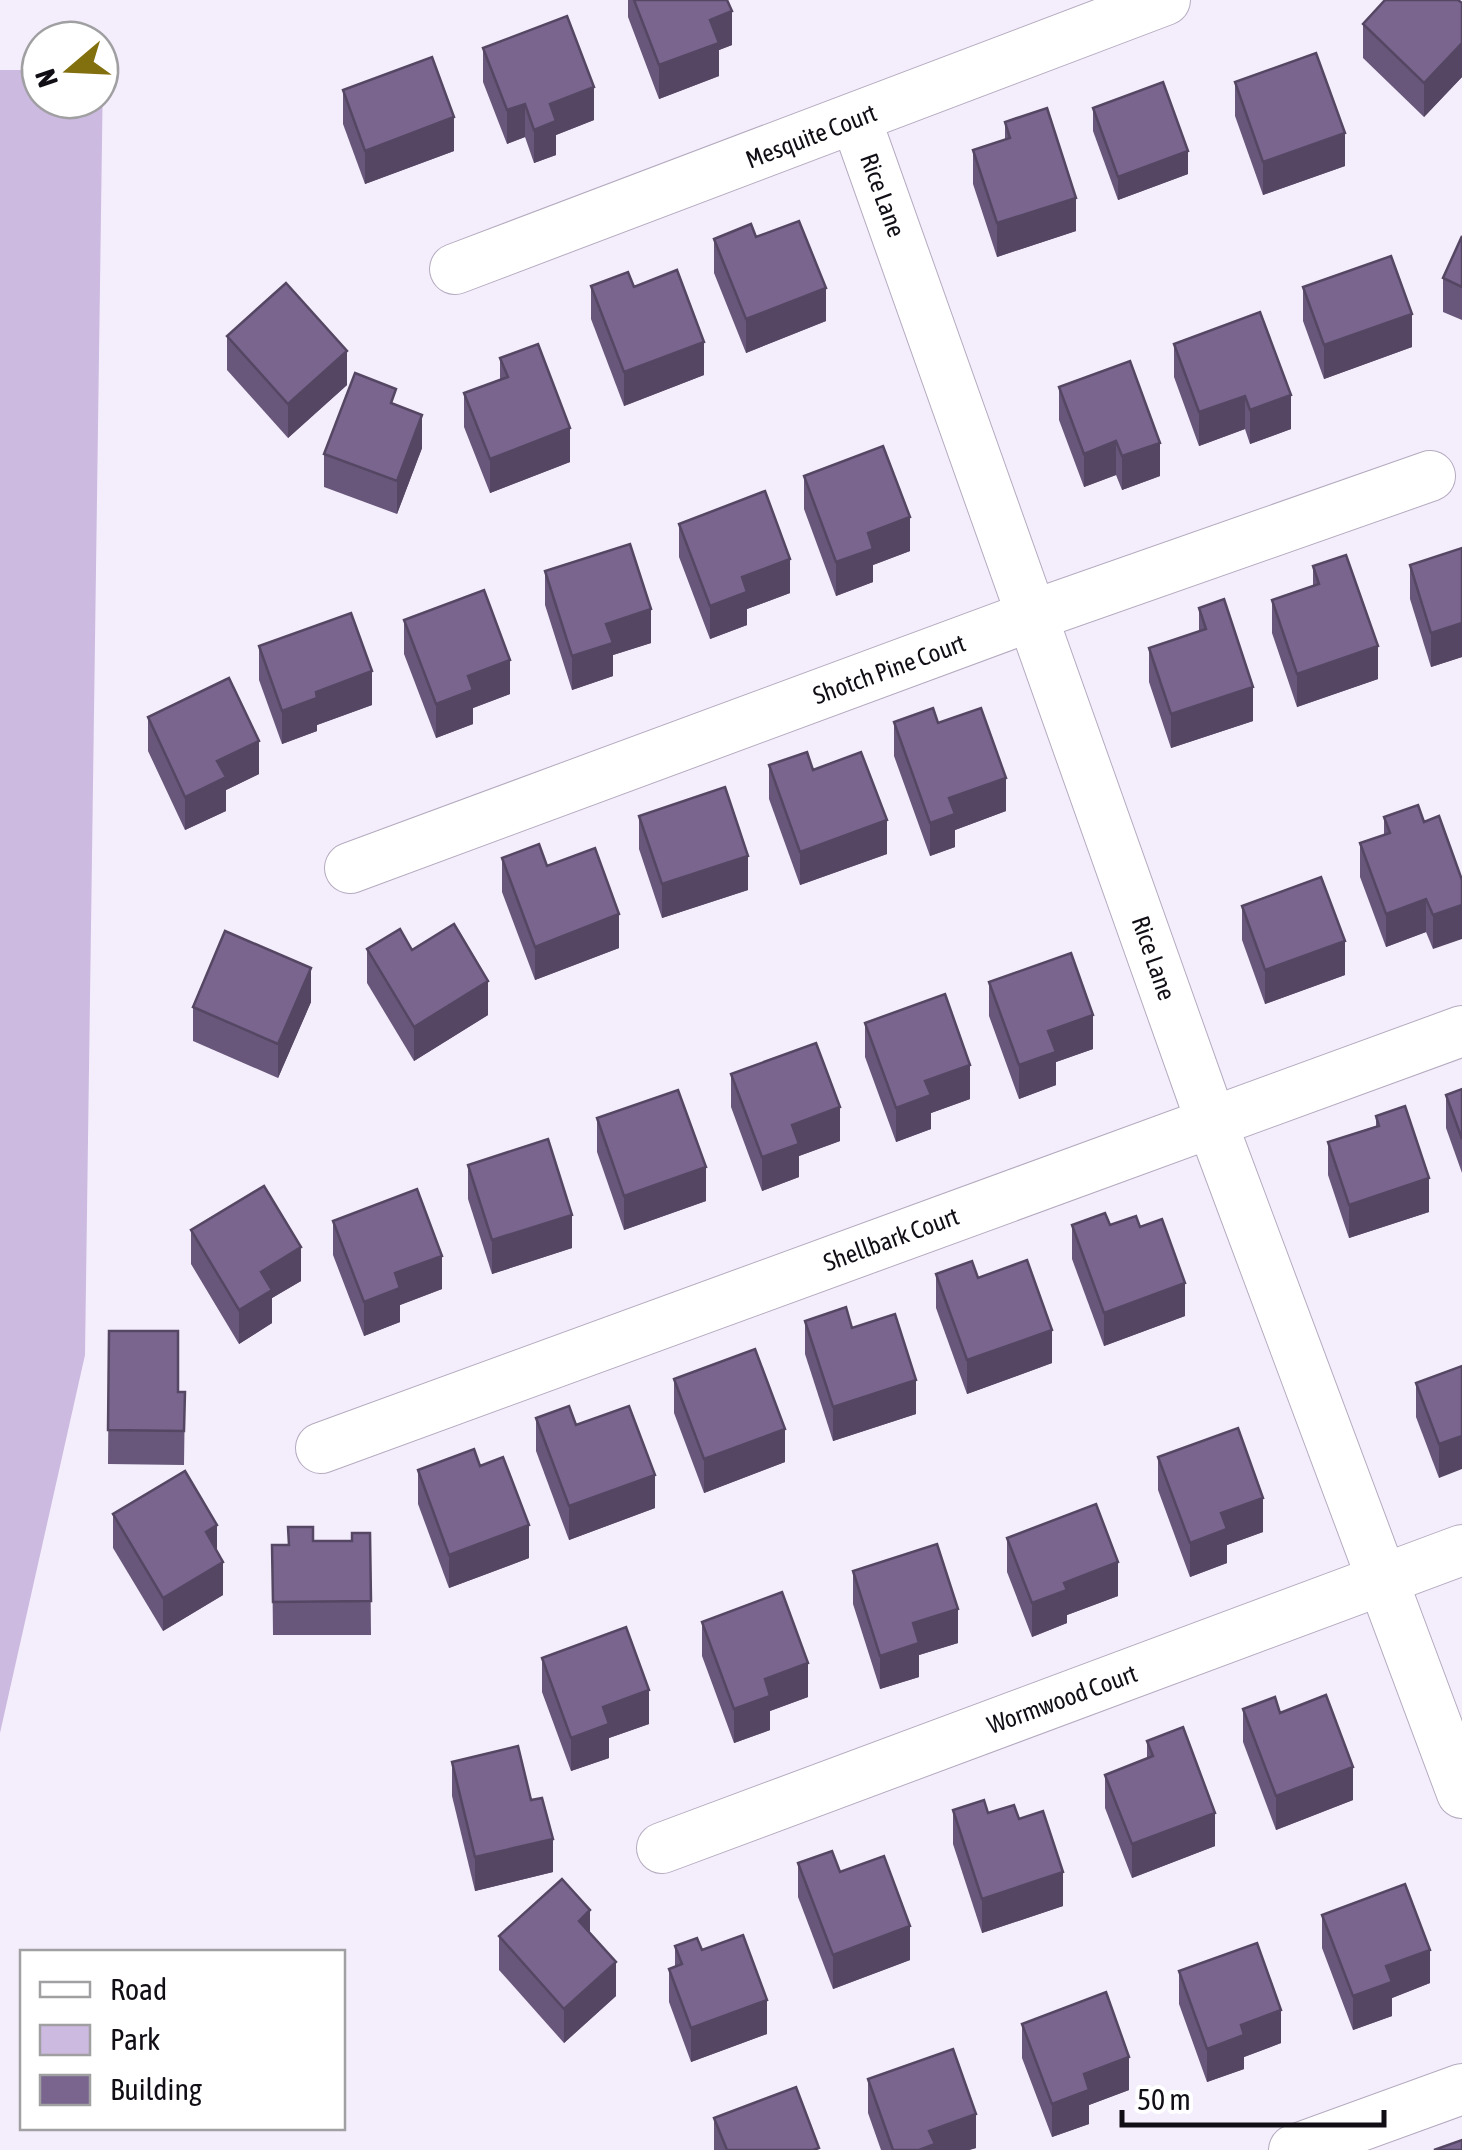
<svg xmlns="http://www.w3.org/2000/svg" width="1462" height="2150" viewBox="0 0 1462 2150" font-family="'Asap Condensed',sans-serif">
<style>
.green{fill:#ccbae0}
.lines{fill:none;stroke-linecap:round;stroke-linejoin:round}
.minor-casing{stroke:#b5abc0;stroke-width:52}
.minor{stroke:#fff;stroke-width:50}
.wall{fill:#68577a}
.shaded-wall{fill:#554763}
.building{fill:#79658e;stroke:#554763;stroke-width:2.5}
.labels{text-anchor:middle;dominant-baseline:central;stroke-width:10;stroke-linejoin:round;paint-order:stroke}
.street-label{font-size:25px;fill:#120e16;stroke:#fff}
</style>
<rect width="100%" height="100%" fill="#f4eefc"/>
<path class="green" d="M0,70H40V100H100L103,70L85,1355L0,1733Z"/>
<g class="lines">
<g class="minor-casing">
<g id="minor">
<path d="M856,120L1211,1121L1462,1793"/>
<path d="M455,269L1165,0"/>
<path d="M350,868L1034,615L1430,476"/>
<path d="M321,1448L1462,1031"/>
<path d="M662,1848L1462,1550"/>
<path d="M1294,2150L1462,2089"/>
</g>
</g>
<use href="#minor" class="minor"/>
</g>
<g class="wall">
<path d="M628,0H727L732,45L719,50V76L659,99L628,17Z"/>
<path d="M1462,3V77L1424,117L1363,58V24Z"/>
<path d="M483,48L594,120L556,135V155L534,163L525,137L507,144L483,82Z"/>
<path d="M1235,82L1345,166L1263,195L1235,116Z"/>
<path d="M343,90L454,151L365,184L343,124Z"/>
<path d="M1093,108L1188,174L1118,200L1093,131Z"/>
<path d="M1005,122L1076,231L997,257L973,184V150L1005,140Z"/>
<path d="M1462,236V320L1443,312V278Z"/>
<path d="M756,237L826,321L746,353L714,273V239Z"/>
<path d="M591,286L634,287L704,375L624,406L591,319Z"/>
<path d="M1303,287L1412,347L1324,379L1303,321Z"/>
<path d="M227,336L347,385L288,438L227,370Z"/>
<path d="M1174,344L1291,429L1250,444L1245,429L1199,446L1174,377Z"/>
<path d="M500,358L570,462L490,493L464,427V393L500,379Z"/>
<path d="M1059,387L1160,476L1122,490L1116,475L1084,487L1059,420Z"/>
<path d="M396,405L422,448L397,514L324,487V454Z"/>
<path d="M804,476L910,551L873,565V582L836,596L804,509Z"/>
<path d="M679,524L790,593L747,609V625L710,639L679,557Z"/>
<path d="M1462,548V657L1431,667L1410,599V565Z"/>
<path d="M1313,566L1378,679L1297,707L1272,633V600L1313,586Z"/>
<path d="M545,571L651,643L613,655V676L572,690L545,605Z"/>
<path d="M1199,608L1253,721L1171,748L1149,682V648L1199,631Z"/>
<path d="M404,620L510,694L473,708V724L436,738L404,654Z"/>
<path d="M259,646L372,705L317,725V731L282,744L259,680Z"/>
<path d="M148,717L259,774L226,790V811L185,830L148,751Z"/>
<path d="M894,722L938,723L1006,811L955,830V847L930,856L894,756Z"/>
<path d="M769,765L887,854L800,885L769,799Z"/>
<path d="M639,816L748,890L662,918L639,849Z"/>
<path d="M1439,816L1433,949L1426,932L1386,947L1360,877V843L1384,835V817L1424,822Z"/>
<path d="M502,858L619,948L535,980L502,892Z"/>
<path d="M1242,906L1345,975L1265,1004L1242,940Z"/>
<path d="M367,949L412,950L488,1015L414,1061L367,983Z"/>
<path d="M989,982L1093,1049L1056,1062V1085L1019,1099L989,1016Z"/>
<path d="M311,1002L278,1078L193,1041V1007Z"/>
<path d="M865,1023L970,1099L931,1113V1129L896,1142L865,1057Z"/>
<path d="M731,1074L840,1141L799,1156V1177L762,1191L731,1107Z"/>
<path d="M1462,1089V1173L1446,1128V1095Z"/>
<path d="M1376,1116L1429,1212L1349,1238L1328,1175V1142L1376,1126Z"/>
<path d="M597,1118L706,1201L624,1230L597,1152Z"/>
<path d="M468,1165L572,1248L492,1274L468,1199Z"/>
<path d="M333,1221L442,1289L400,1305V1322L364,1336L333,1255Z"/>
<path d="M1072,1225L1140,1227L1185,1316L1104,1346L1072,1259Z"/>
<path d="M191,1230L301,1281L272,1298V1323L239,1344L191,1264Z"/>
<path d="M936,1274L978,1278L1052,1363L967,1394L936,1308Z"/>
<path d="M805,1321L916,1414L833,1441L805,1354Z"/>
<path d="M109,1331L178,1392H185L184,1465L108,1464Z"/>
<path d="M1462,1366L1439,1478L1416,1417V1383Z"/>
<path d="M674,1379L785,1462L704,1493L674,1413Z"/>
<path d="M536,1418L576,1425L655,1508L569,1540L536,1451Z"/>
<path d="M1158,1457L1263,1532L1227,1545V1563L1190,1577L1158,1490Z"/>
<path d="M480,1466L529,1558L449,1588L418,1504V1470Z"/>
<path d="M113,1514L217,1552L223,1595L163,1631L113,1548Z"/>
<path d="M288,1527L313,1541H352L370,1533L371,1635H273L272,1545H288Z"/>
<path d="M1007,1538L1118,1596L1067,1615V1623L1032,1637L1007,1572Z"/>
<path d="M853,1571L958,1643L919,1655V1677L880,1689L853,1604Z"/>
<path d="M702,1622L808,1697L770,1711V1730L734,1743L702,1656Z"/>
<path d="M542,1658L649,1724L609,1738V1758L571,1771L542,1692Z"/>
<path d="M1243,1709L1280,1713L1353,1800L1276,1830L1243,1742Z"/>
<path d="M1147,1741L1215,1846L1132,1878L1105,1808V1775L1147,1759Z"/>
<path d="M452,1762L531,1800L553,1872L475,1891L452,1796Z"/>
<path d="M953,1810L988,1813L1019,1819L1063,1906L982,1933L953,1844Z"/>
<path d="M798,1863L840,1872L910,1960L833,1989L798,1897Z"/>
<path d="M1322,1915L1430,1983L1392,1998V2016L1353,2030L1322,1948Z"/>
<path d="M590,1934L616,1996L564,2043L499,1970V1936Z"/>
<path d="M675,1946L702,1950L767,2034L691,2062L669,2002V1969L675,1966Z"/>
<path d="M1179,1971L1281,2043L1244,2057V2069L1207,2082L1179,2004Z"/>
<path d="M1022,2024L1129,2090L1089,2105V2124L1052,2137L1022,2058Z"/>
<path d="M868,2079L976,2148L969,2150H881L868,2113Z"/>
<path d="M714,2118L819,2150H714Z"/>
</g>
<g class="shaded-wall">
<path d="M732,11V45L719,50V76L659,99V65L710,20Z"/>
<path d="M1462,43V77L1424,117V83Z"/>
<path d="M594,87V120L556,135V155L534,163V130L550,104Z"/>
<path d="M525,104V137L507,144V110Z"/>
<path d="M454,117V151L365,184V151Z"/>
<path d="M1345,133V166L1263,195V162Z"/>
<path d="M1188,151V174L1118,200V177Z"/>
<path d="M1076,198V231L997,257V223Z"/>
<path d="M826,288V321L746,353V319Z"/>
<path d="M1412,314V347L1324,379V345Z"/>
<path d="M704,342V375L624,406V372Z"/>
<path d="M347,351V385L288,438V404Z"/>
<path d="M1291,395V429L1250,444V410Z"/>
<path d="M1245,396V429L1199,446V412Z"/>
<path d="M422,415V448L397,514V481Z"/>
<path d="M570,428V462L490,493V459Z"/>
<path d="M1116,441V475L1084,487V454Z"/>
<path d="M1160,443V476L1122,490V456Z"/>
<path d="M910,517V551L873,565V582L836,596V562L868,533Z"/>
<path d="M790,559V593L747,609V625L710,639V606L742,577Z"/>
<path d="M651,609V643L613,655V676L572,690V656L606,624Z"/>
<path d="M1462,623V657L1431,667V633Z"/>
<path d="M1378,646V679L1297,707V674Z"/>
<path d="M510,660V694L473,708V724L436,738V704L468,676Z"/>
<path d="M372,671V705L317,725V731L282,744V711L316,692Z"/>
<path d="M1253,687V721L1171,748V714Z"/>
<path d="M259,741V774L226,790V811L185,830V797L217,761Z"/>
<path d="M1006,778V811L955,830V847L930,856V823L949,798Z"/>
<path d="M887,820V854L800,885V852Z"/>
<path d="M748,856V890L662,918V884Z"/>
<path d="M1426,899V932L1386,947V914Z"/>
<path d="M1462,905V939L1433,949V915Z"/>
<path d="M619,914V948L535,980V947Z"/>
<path d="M1345,941V975L1265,1004V970Z"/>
<path d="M311,968V1002L278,1078V1044Z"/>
<path d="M488,981V1015L414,1061V1027Z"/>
<path d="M1093,1015V1049L1056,1062V1085L1019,1099V1065L1048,1031Z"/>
<path d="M970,1065V1099L931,1113V1129L896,1142V1108L925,1081Z"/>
<path d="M840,1107V1141L799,1156V1177L762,1191V1157L792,1125Z"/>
<path d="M706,1167V1201L624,1230V1196Z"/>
<path d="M1429,1178V1212L1349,1238V1205Z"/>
<path d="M572,1215V1248L492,1274V1240Z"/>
<path d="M301,1247V1281L272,1298V1323L239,1344V1310L261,1272Z"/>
<path d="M442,1256V1289L400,1305V1322L364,1336V1302L395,1273Z"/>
<path d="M1185,1283V1316L1104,1346V1313Z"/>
<path d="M1052,1330V1363L967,1394V1360Z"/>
<path d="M916,1380V1414L833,1441V1407Z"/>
<path d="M785,1429V1462L704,1493V1459Z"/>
<path d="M1462,1436V1469L1439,1478V1444Z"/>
<path d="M655,1475V1508L569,1540V1506Z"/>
<path d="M1263,1498V1532L1227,1545V1563L1190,1577V1543L1221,1513Z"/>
<path d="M217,1525V1559L206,1532Z"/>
<path d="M529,1525V1558L449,1588V1555Z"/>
<path d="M223,1562V1595L163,1631V1598Z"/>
<path d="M1118,1562V1596L1067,1615V1623L1032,1637V1603L1064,1583Z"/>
<path d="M958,1609V1643L919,1655V1677L880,1689V1656L913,1623Z"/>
<path d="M808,1663V1697L770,1711V1730L734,1743V1709L765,1679Z"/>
<path d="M649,1690V1724L609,1738V1758L571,1771V1738L603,1707Z"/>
<path d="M1353,1767V1800L1276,1830V1796Z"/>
<path d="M1215,1813V1846L1132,1878V1844Z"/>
<path d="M553,1839V1872L475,1891V1857Z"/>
<path d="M1063,1872V1906L982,1933V1899Z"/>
<path d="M590,1910V1944L579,1921Z"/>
<path d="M910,1926V1960L833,1989V1955Z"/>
<path d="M1430,1950V1983L1392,1998V2016L1353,2030V1996L1386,1966Z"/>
<path d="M616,1962V1996L564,2043V2009Z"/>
<path d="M767,2000V2034L691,2062V2028Z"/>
<path d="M1281,2010V2043L1244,2057V2069L1207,2082V2049L1241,2025Z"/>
<path d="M1129,2057V2090L1089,2105V2124L1052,2137V2104L1084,2074Z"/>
<path d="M976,2114V2148L969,2150H919L929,2131Z"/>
</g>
<g class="building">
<path d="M634,0H727L732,11L710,20L719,43L659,65Z"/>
<path d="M1385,0H1458L1462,3V43L1424,83L1363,24Z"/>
<path d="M567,16L594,87L550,104L556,121L534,130L525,104L507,110L483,48Z"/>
<path d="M1316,53L1345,133L1263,162L1235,82Z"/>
<path d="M432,57L454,117L365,151L343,90Z"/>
<path d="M1163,82L1188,151L1118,177L1093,108Z"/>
<path d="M1047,108L1076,198L997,223L973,150L1010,138L1005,122Z"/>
<path d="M799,221L826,288L746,319L714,239L751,224L756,237Z"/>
<path d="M1462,236V287L1443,278Z"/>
<path d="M1391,256L1412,314L1324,345L1303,287Z"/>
<path d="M677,270L704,342L624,372L591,286L628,272L634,287Z"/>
<path d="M286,283L347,351L288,404L227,336Z"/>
<path d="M1260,312L1291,395L1250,410L1245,396L1199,412L1174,344Z"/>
<path d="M538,344L570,428L490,459L464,393L508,377L500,358Z"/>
<path d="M1130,361L1160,443L1122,456L1116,441L1084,454L1059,387Z"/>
<path d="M355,373L396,389L391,403L422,415L397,481L324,454Z"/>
<path d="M883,446L910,517L868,533L873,549L836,562L804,476Z"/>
<path d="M765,491L790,559L742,577L747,592L710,606L679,524Z"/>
<path d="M630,544L651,609L606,624L613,643L572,656L545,571Z"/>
<path d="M1462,548V623L1431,633L1410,565Z"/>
<path d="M1346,555L1378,646L1297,674L1272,600L1319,584L1313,566Z"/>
<path d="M484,590L510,660L468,676L473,690L436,704L404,620Z"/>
<path d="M1224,599L1253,687L1171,714L1149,648L1206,629L1199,608Z"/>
<path d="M351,613L372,671L316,692L317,698L282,711L259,646Z"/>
<path d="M229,678L259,741L217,761L226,777L185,797L148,717Z"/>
<path d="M933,708L938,723L981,708L1006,778L949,798L955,814L930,823L894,722Z"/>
<path d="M807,752L813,770L861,752L887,820L800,852L769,765Z"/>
<path d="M725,787L748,856L662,884L639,816Z"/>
<path d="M1418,805L1424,822L1439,816L1462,880V905L1433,915L1426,899L1386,914L1360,843L1390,833L1384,817Z"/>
<path d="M539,844L547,866L595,848L619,914L535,947L502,858Z"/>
<path d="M1321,877L1345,941L1265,970L1242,906Z"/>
<path d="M454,924L488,981L414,1027L367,949L400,929L412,950Z"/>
<path d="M225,931L311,968L278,1044L193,1007Z"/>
<path d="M1071,953L1093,1015L1048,1031L1056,1052L1019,1065L989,982Z"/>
<path d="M945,994L970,1065L925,1081L931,1095L896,1108L865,1023Z"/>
<path d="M816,1043L840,1107L792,1125L799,1144L762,1157L731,1074Z"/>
<path d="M1462,1089V1139L1446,1095Z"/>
<path d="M678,1090L706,1167L624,1196L597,1118Z"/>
<path d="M1405,1106L1429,1178L1349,1205L1328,1142L1379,1126L1376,1116Z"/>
<path d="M548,1139L572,1215L492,1240L468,1165Z"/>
<path d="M264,1186L301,1247L261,1272L272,1290L239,1310L191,1230Z"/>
<path d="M417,1189L442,1256L395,1273L400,1288L364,1302L333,1221Z"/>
<path d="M1105,1213L1110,1225L1136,1216L1140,1227L1162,1219L1185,1283L1104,1313L1072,1225Z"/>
<path d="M1027,1260L1052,1330L967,1360L936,1274L972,1261L978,1278Z"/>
<path d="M846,1307L852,1328L895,1314L916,1380L833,1407L805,1321Z"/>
<path d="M109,1331H178V1392H185L184,1431L108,1430Z"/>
<path d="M755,1349L785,1429L704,1459L674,1379Z"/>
<path d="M1462,1366V1436L1439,1444L1416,1383Z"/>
<path d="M569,1406L576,1425L629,1406L655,1475L569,1506L536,1418Z"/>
<path d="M1238,1428L1263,1498L1221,1513L1227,1529L1190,1543L1158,1457Z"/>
<path d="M474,1449L480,1466L503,1457L529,1525L449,1555L418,1470Z"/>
<path d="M185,1471L217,1525L206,1532L223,1562L163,1598L113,1514Z"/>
<path d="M1096,1504L1118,1562L1064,1583L1067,1590L1032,1603L1007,1538Z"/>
<path d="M288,1527H313V1541H352V1533H370L371,1601L273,1602L272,1545H289Z"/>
<path d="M937,1544L958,1609L913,1623L919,1643L880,1656L853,1571Z"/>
<path d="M782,1592L808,1663L765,1679L770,1696L734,1709L702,1622Z"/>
<path d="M626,1627L649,1690L603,1707L609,1724L571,1738L542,1658Z"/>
<path d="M1326,1695L1353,1767L1276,1796L1243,1709L1275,1697L1280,1713Z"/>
<path d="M1183,1727L1215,1813L1132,1844L1105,1775L1153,1756L1147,1741Z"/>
<path d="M518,1746L531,1800L542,1798L553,1839L475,1857L452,1762Z"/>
<path d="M984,1800L988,1813L1014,1805L1019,1819L1043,1811L1063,1872L982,1899L953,1810Z"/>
<path d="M832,1851L840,1872L884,1856L910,1926L833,1955L798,1863Z"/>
<path d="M562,1879L590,1910L579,1921L616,1962L564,2009L499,1936Z"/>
<path d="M1405,1884L1430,1950L1386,1966L1392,1982L1353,1996L1322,1915Z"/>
<path d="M743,1935L767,2000L691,2028L669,1969L682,1964L675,1946L697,1938L702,1950Z"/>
<path d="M1257,1943L1281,2010L1241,2025L1244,2035L1207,2049L1179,1971Z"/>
<path d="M1106,1992L1129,2057L1084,2074L1089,2090L1052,2104L1022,2024Z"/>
<path d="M953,2049L976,2114L929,2131L935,2144L919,2150H893L868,2079Z"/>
<path d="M796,2087L819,2148L813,2150H727L714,2118Z"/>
<path d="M1462,2140V2150H1434Z"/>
</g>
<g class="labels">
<g class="street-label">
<text transform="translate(811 136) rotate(-21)">Mesquite Court</text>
<text transform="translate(883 195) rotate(70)">Rice Lane</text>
<text transform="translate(889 669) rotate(-20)">Shotch Pine Court</text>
<text transform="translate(1154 958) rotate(71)">Rice Lane</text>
<text transform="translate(891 1239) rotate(-20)">Shellbark Court</text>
<text transform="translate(1062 1699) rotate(-20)">Wormwood Court</text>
</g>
</g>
<rect x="20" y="1950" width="325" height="180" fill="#ffffff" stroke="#a09fa2" stroke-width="2.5"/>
<rect x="40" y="1982" width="50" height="15" fill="#ffffff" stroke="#a09fa2" stroke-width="2.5"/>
<text x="110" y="2000" font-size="30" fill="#120e16">Road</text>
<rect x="40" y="2025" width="50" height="30" fill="#ccbae0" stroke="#a09fa2" stroke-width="2.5"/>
<text x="110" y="2050" font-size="30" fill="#120e16">Park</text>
<rect x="40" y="2075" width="50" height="30" fill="#79658e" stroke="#a09fa2" stroke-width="2.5"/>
<text x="110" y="2100" font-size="30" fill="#120e16">Building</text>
<g transform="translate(70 70) rotate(251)"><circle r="48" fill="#ffffff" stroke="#a09fa2" stroke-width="2.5"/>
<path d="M0-8L18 38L0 25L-18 38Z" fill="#826f0d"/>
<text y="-15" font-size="28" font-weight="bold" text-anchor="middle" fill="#120e16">N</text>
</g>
<path d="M1122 2110v15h262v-15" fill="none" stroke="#120e16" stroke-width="5"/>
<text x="1137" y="2110" font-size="30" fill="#120e16" stroke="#ffffff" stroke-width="8" paint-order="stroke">50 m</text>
</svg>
